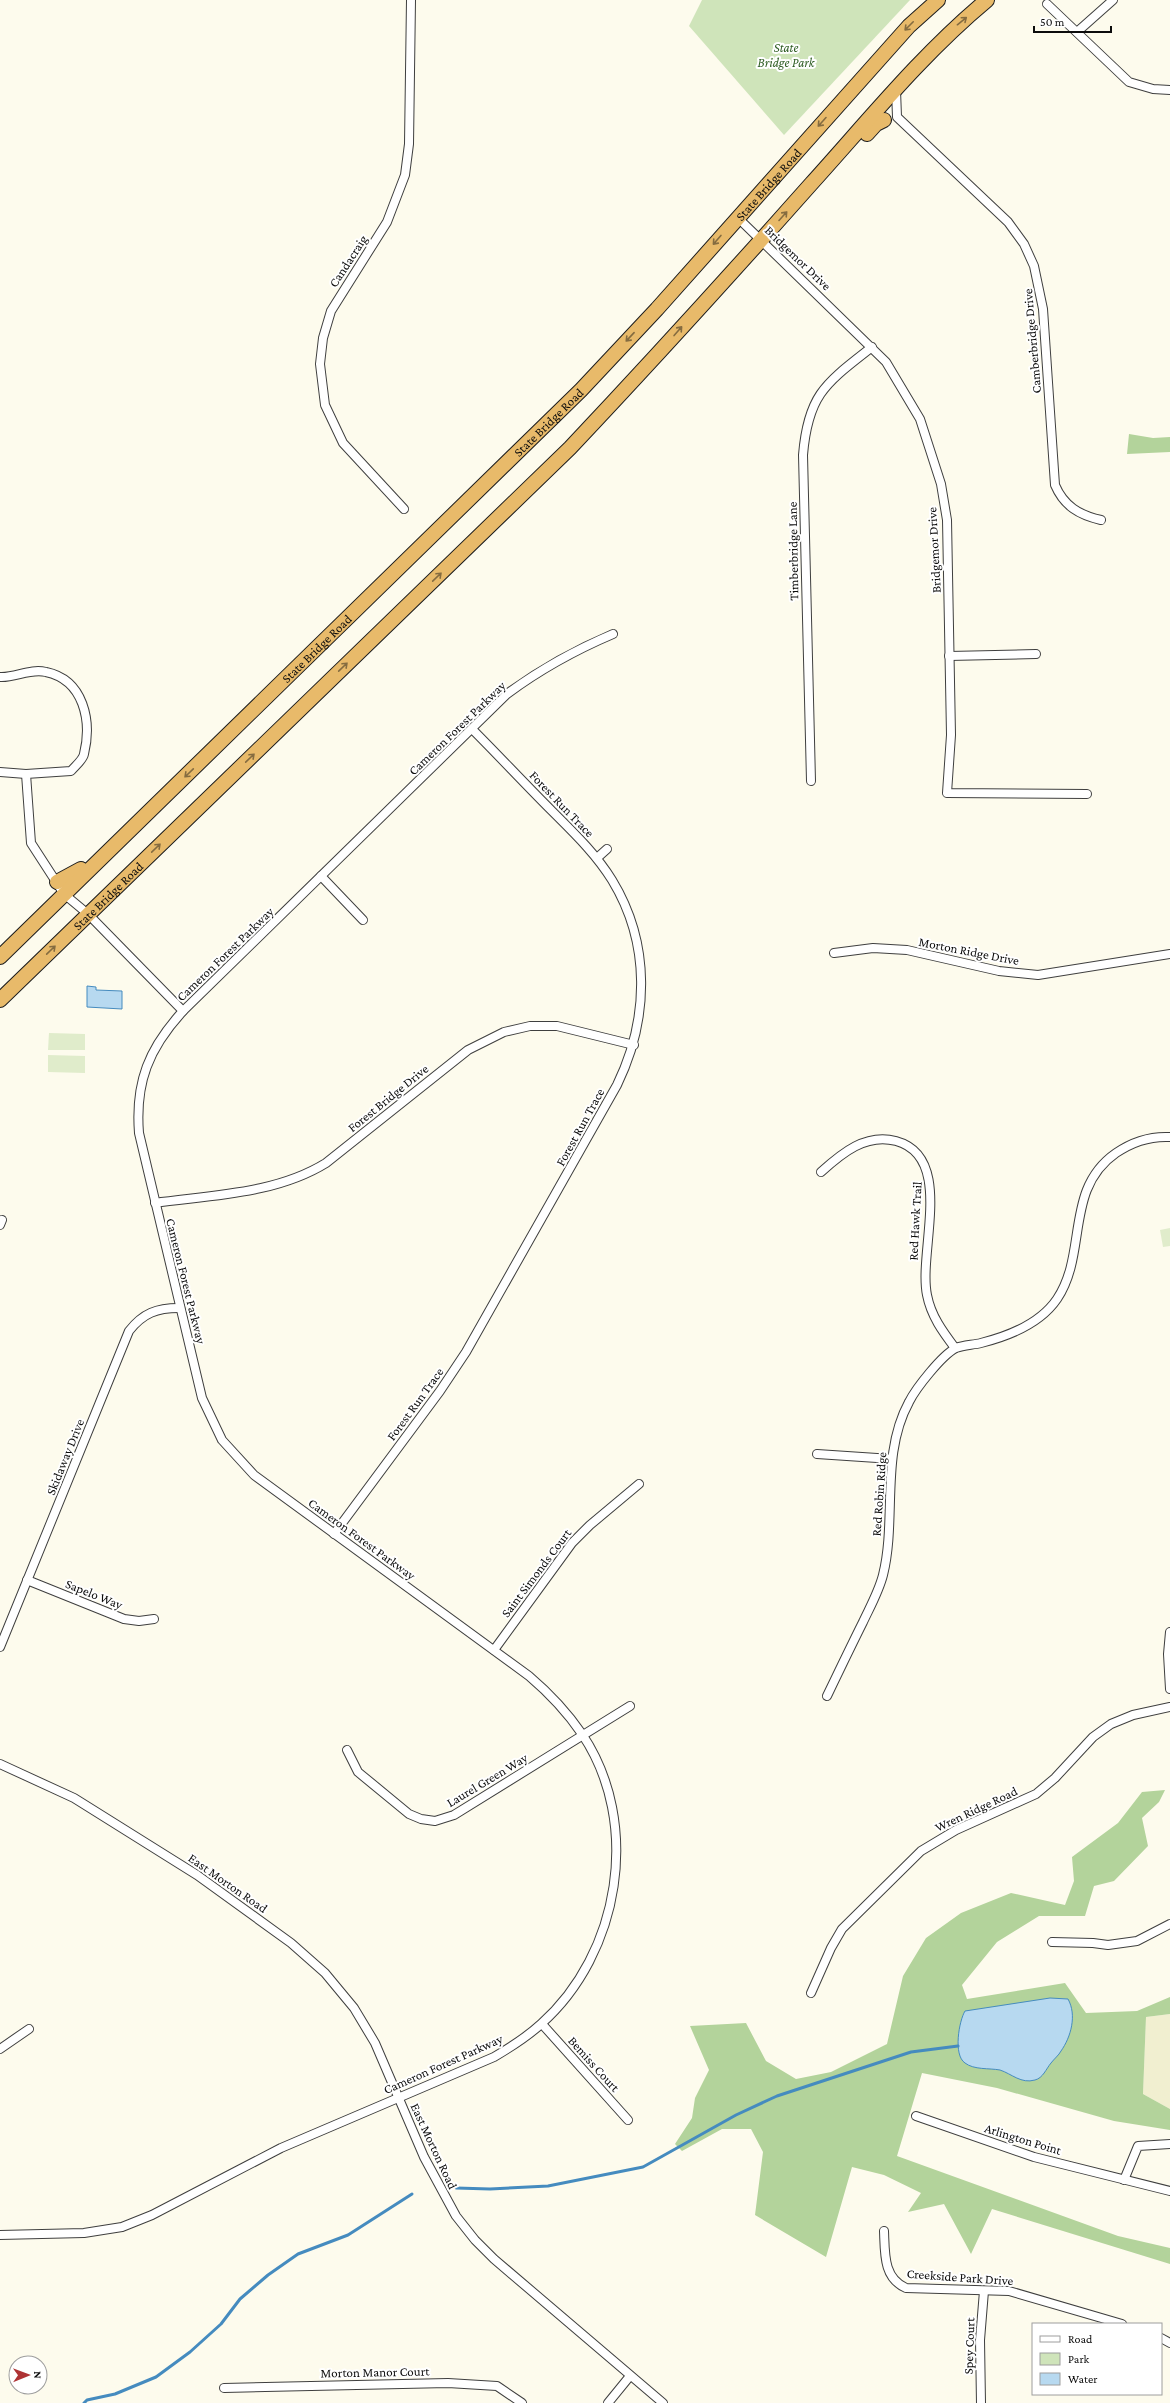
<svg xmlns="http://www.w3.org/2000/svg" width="1170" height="2403" viewBox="0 0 1170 2403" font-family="'Crimson Pro',serif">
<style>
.farmland{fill:#f1efd0}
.green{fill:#cfe4ba}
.forest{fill:#b3d39b}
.pitch{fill:#e0eccb}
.water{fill:#b7d9f0;stroke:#458bbf}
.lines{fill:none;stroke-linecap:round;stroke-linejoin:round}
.stream{stroke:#458bbf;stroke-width:3}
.minor-casing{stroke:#3f3f3f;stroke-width:10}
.trunk-casing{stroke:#1d1d1d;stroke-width:16}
.minor{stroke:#fff;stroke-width:8}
.trunk{stroke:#e8ba6a;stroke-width:14}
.oneway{stroke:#856c40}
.labels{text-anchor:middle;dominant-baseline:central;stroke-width:4;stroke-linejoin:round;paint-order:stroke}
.park-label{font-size:13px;font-style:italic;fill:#2e5d23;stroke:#fff}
.street-label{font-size:13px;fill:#0c0c0c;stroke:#fff}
</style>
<rect width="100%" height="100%" fill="#fdfbed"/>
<path class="farmland" d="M1170,2014V2109L1143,2094L1146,2017Z"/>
<path class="green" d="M702,0H910L784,135L689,26Z"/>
<g class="forest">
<path d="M1129,434L1153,438L1170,437V452L1127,454Z"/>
<path d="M1165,1790L1159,1802L1142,1818L1148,1846L1114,1881L1094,1886L1085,1916H1039L997,1942L962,1985L967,1999L1065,1983L1086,2013L1137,2011L1170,1997V2014L1146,2017L1143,2094L1170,2109V2130L1114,2121L997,2088L922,2073L897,2156L1118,2236L1170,2248V2264L992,2209L971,2254L944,2204L908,2212L921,2193L884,2175L852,2167L826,2257L755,2215L763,2152L751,2129H722L682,2151L675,2144L692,2118L695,2098L709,2070L690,2026L746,2023L766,2061L796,2079L831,2072L887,2044L903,1976L926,1938L961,1913L1011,1893L1065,1905L1074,1881L1072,1857L1118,1823L1142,1792Z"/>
</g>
<g class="pitch">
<path d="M49,1033L85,1034V1050H48Z"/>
<path d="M48,1055L85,1056V1073L48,1072Z"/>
<path d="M1170,1228V1246L1163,1247L1160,1230Z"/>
</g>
<g class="water">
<path d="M87,986L96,987V990L122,991V1009L87,1007Z"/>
<path d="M1050,1998L1068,1999C1077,2015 1071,2037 1061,2051C1059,2055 1054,2059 1051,2063C1046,2069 1043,2078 1035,2080C1021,2084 1012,2074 1000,2070C989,2068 974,2070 965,2063C953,2055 959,2021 965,2011Z"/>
</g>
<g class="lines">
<g class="stream">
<path d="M456,2188L490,2189L548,2186L643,2167L736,2115L777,2096L911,2052L958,2046"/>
<path d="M84,2403L87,2400L115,2394L156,2377L190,2352L221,2324L240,2299L268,2275L298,2254L348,2235L412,2194"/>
</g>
<g class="minor-casing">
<g id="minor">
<path d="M1047,4L1129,82L1153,89L1170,90"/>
<path d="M1077,32L1113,0"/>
<path d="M896,90L897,117L1008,222L1024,244L1034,266L1043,309L1055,485C1064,506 1079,515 1101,520"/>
<path d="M737,217L886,362L920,419L941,484L947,520L951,735L947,793L1087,794"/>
<path d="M404,509L343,443L325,405L320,364L323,338L331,311L387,222L405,175L409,144L411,0"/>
<path d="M949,656L1036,654"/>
<path d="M0,677C15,678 30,668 46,672C84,680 92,721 84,754C83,760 75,766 71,771L26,774L31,843L64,894L88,914L183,1011"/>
<path d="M0,772L26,774"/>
<path d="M811,781L803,455C808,394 826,383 872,347"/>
<path d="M597,858L607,849"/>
<path d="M321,876L363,920"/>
<path d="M834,953L873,948L907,950L999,971L1038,975L1170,954"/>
<path d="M821,1172C842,1153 866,1133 896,1141C955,1157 918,1251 927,1295C931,1316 943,1332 955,1348"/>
<path d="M155,1203C212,1195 276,1194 326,1163L468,1050L504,1032L530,1026H557L634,1045"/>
<path d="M0,1225L2,1220"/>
<path d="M817,1454L892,1459"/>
<path d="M334,1534L440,1391L466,1352L617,1085C649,1019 651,944 612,880C596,854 574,833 552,811C525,784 499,756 472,729"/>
<path d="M27,1580L124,1619L139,1621L154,1619"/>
<path d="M1170,1632L1168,1654L1170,1689"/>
<path d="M0,1647L129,1331C143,1313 157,1308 179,1308"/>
<path d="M494,1650L572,1543L590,1525L639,1484"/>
<path d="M827,1696C839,1671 851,1646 863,1622C870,1607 879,1591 883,1575C897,1519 880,1455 909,1402C916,1388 942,1355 956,1348C963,1345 973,1345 981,1343C1009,1336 1040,1324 1057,1299C1088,1253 1064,1189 1116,1153C1132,1142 1151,1136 1170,1137"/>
<path d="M347,1750L358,1772L409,1814L421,1819L435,1821L454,1815L630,1706"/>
<path d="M0,1764L74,1798L197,1875L291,1943L325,1973L354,2008L375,2043L424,2157L456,2216L475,2240L494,2259L663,2403"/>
<path d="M1052,1942L1093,1943L1108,1945L1137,1941L1170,1924"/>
<path d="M811,1993L831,1948L842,1929L921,1851L956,1830L1036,1794L1055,1778L1093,1737L1111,1724L1133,1715L1170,1707"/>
<path d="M542,2024L628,2120"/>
<path d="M0,2049L29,2029"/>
<path d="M916,2116L1034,2157L1170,2191"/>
<path d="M1124,2180L1138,2146L1170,2144"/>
<path d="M884,2231C885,2253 883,2278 906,2288L1009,2291L1122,2324"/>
<path d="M0,2235L84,2233L122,2227L152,2215L281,2148L494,2057C511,2047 527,2037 541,2024C620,1954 642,1823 582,1734C567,1712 549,1693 529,1676L254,1475L222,1440L202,1398L139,1133C135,1082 149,1048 183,1011L507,694C542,668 573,651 613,634"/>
<path d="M1161,2338L1170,2343"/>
<path d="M224,2388L448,2383L497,2386L522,2403"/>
<path d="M608,2403L630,2376"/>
<path d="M981,2403L980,2340L984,2291"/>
</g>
</g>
<g class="trunk-casing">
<g id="trunk">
<path d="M867,134L876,124L884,120"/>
<path d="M57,882L81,869"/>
<path id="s1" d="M0,957L581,390L657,309L909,26L938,0"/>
<path id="s2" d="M0,1000L570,448C652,361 732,273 811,184C868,121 922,54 987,0"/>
</g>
</g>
<use href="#minor" class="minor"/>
<use href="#trunk" class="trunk"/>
</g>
<defs><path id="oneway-shaft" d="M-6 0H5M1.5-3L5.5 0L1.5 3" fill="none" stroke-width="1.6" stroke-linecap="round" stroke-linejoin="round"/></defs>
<g class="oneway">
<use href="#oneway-shaft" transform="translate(962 21) rotate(-39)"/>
<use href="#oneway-shaft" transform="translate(909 26) rotate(135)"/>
<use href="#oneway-shaft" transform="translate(822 122) rotate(132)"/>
<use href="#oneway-shaft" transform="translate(783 216) rotate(-48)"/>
<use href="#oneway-shaft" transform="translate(717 240) rotate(131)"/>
<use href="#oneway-shaft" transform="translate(678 331) rotate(-49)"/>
<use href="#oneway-shaft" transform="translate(630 337) rotate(133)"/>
<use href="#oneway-shaft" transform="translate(437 577) rotate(-44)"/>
<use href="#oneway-shaft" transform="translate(343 667) rotate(-44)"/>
<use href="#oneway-shaft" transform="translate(250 758) rotate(-44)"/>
<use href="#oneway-shaft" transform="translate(189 773) rotate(136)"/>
<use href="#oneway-shaft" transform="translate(156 848) rotate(-44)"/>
<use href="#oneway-shaft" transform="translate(51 950) rotate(-44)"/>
</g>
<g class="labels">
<g class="park-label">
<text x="786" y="47">State<tspan x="786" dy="15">Bridge Park</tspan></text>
</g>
<g class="street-label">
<text stroke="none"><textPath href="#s1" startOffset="1090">State Bridge Road</textPath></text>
<text transform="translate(798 258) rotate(44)">Bridgemor Drive</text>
<text transform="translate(348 261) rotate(-57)">Candacraig</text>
<text transform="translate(1032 341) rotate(-95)">Camberbridge Drive</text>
<text stroke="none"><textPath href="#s1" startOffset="766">State Bridge Road</textPath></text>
<text transform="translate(934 550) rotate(-93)">Bridgemor Drive</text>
<text transform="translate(793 551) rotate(-91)">Timberbridge Lane</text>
<text stroke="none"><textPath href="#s1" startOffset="442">State Bridge Road</textPath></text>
<text transform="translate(457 728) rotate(-44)">Cameron Forest Parkway</text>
<text transform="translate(562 804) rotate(46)">Forest Run Trace</text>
<text stroke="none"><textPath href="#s2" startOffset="150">State Bridge Road</textPath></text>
<text transform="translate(969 951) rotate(11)">Morton Ridge Drive</text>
<text transform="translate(225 954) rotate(-44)">Cameron Forest Parkway</text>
<text transform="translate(388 1098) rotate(-39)">Forest Bridge Drive</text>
<text transform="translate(580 1127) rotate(-61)">Forest Run Trace</text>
<text transform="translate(915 1221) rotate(-87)">Red Hawk Trail</text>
<text transform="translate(186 1281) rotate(76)">Cameron Forest Parkway</text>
<text transform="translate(415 1404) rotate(-54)">Forest Run Trace</text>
<text transform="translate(65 1457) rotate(-68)">Skidaway Drive</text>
<text transform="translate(879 1494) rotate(-86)">Red Robin Ridge</text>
<text transform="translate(362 1539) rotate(36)">Cameron Forest Parkway</text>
<text transform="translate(536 1573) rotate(-53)">Saint Simonds Court</text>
<text transform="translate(94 1594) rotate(22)">Sapelo Way</text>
<text transform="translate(487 1780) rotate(-31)">Laurel Green Way</text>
<text transform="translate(976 1809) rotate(-25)">Wren Ridge Road</text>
<text transform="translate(228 1883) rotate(35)">East Morton Road</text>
<text transform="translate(443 2064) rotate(-24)">Cameron Forest Parkway</text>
<text transform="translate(594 2064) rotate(48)">Bemiss Court</text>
<text transform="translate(1023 2139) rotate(17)">Arlington Point</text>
<text transform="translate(434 2146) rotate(65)">East Morton Road</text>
<text transform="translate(960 2277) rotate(4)">Creekside Park Drive</text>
<text transform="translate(969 2346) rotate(-88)">Spey Court</text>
<text transform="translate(375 2372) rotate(-1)">Morton Manor Court</text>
</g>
</g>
<rect x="1032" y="2323" width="130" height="72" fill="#ffffff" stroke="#9e9e9e"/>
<rect x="1040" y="2336" width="20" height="6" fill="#ffffff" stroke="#9e9e9e"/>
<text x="1068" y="2343" font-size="12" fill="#0c0c0c">Road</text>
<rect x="1040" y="2353" width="20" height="12" fill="#cfe4ba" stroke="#9e9e9e"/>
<text x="1068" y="2363" font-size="12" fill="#0c0c0c">Park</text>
<rect x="1040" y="2373" width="20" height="12" fill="#b7d9f0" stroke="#9e9e9e"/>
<text x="1068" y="2383" font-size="12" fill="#0c0c0c">Water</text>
<g transform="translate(28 2375) rotate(89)"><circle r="19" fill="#ffffff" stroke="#9e9e9e"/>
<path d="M0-3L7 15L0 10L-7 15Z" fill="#ae3334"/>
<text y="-6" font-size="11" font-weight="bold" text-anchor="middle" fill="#0c0c0c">N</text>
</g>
<path d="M1034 26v6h77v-6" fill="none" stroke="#0c0c0c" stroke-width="2"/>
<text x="1040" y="26" font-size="12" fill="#0c0c0c" stroke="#ffffff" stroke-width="3" paint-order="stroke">50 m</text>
</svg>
